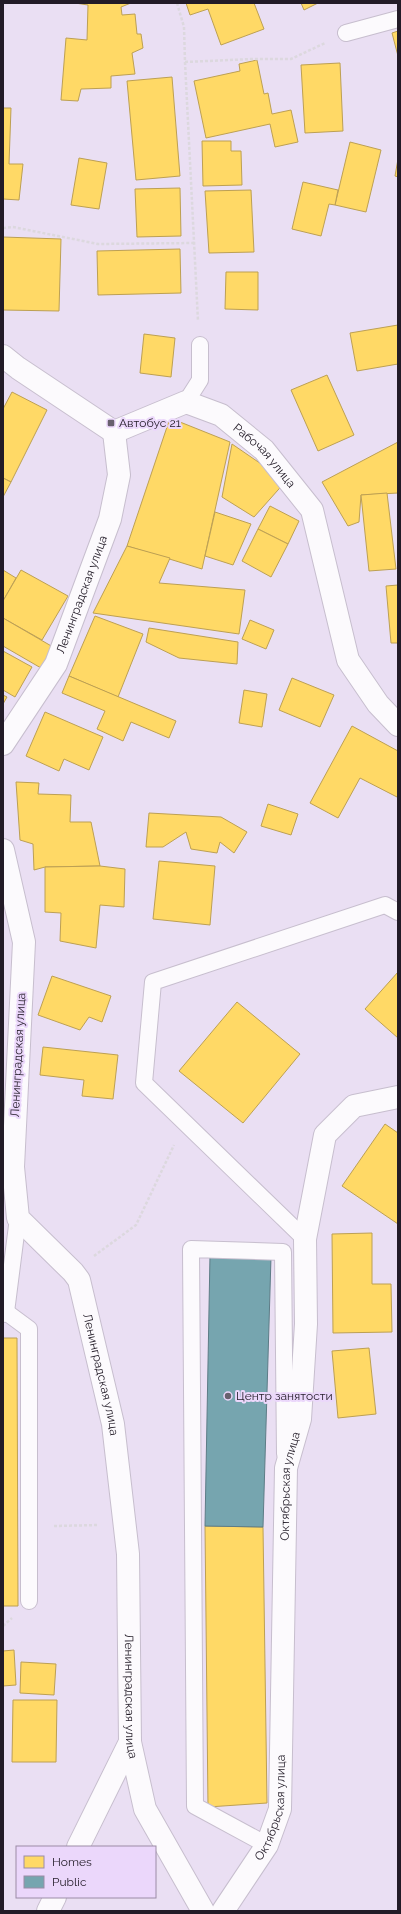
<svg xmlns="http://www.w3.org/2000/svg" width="401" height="1914" viewBox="0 0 401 1914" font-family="Raleway,sans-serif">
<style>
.homes{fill:#ffd966;stroke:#bda053}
.public{fill:#76a5af;stroke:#5d7c86}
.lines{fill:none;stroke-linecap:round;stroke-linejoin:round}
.lane-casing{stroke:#c7bece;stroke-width:18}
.street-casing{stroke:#c7bece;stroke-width:24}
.path{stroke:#dcd8de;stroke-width:2.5;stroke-dasharray:3 2;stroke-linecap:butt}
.lane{stroke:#fcfafd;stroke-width:16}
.street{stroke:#fcfafd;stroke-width:22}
.poi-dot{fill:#68606e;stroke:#ebd7fb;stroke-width:1.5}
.labels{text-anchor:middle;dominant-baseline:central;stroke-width:4;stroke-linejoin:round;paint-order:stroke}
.poi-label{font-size:12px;fill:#221b27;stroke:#ebd7fb;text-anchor:start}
.street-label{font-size:12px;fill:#221b27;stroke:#ebd7fb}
</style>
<rect width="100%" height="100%" fill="#eadff3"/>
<g class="homes">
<path d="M75,3H131L121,7L122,15L135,14L137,34H141L143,48L132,53L135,74L111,76V88L81,89L78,101L61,100L66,38L87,40L88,5Z"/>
<path d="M186,3H254L264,29L221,45L208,9L190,15Z"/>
<path d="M301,3H318L304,10Z"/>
<path d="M398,31V56L392,33Z"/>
<path d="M257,60L264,94L268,93L272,114L291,110L298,142L275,147L270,124L206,138L194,81L240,71L239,64Z"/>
<path d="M340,63L343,131L305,133L301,65Z"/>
<path d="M172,77L180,176L136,180L127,81Z"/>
<path d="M3,108H11L9,164H23L19,200L3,199Z"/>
<path d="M202,141H231V151H241L242,185L203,186Z"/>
<path d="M350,142L381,150L366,212L335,205Z"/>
<path d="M79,158L107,163L99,209L71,205Z"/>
<path d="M398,159V177L395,176Z"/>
<path d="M303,182L338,190L335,205L329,204L321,236L292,229Z"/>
<path d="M180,188L181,236L137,237L135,189Z"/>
<path d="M251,190L254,252L209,253L205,191Z"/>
<path d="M3,237L61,239L59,311L3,310Z"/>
<path d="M180,249L181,293L98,295L97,251Z"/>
<path d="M226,272H258V310L225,309Z"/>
<path d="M398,325V364L357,371L350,333Z"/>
<path d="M144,334L175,338L171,377L140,373Z"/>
<path d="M327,375L354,435L318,451L291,390Z"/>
<path d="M12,392L47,410L11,482L3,478V409Z"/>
<path d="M170,418L230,442L202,569L127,546Z"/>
<path d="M398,442V493L361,495L359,522L348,526L322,482Z"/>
<path d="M232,444L286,481L254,517L222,497Z"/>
<path d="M3,478L11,482L3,497Z"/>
<path d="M387,493L396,569L369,571L361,495Z"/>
<path d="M270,506L299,521L288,544L258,529Z"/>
<path d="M215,512L251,524L233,565L205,556Z"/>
<path d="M258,529L288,544L271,577L242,561Z"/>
<path d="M127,546L170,558L159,583L245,590L239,634L93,613Z"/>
<path d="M3,570L16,578L3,601Z"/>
<path d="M21,570L68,596L42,640L3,618V601Z"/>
<path d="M398,585V643H391L386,586Z"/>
<path d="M95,616L143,634L118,697L69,676Z"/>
<path d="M3,618L53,647L41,668L3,646Z"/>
<path d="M250,620L274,630L266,649L242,639Z"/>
<path d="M149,628L238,642L237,664L179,658L146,642Z"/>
<path d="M3,651L32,667L15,697L3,690Z"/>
<path d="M69,676L176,721L169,738L131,722L123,741L97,729L105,711L62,693Z"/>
<path d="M292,678L334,695L320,727L279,710Z"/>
<path d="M244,690L267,694L262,727L239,723Z"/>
<path d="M3,695L7,697L3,704Z"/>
<path d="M45,712L103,737L89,770L64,759L59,771L26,756Z"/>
<path d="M352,726L398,751V795L397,797L360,778L338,818L310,803Z"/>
<path d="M16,782L39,783L38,794L71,795L70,822H91L100,866L45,867L34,870L33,844L20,840Z"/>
<path d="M268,804L298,814L291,835L261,826Z"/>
<path d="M149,813L221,817L247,832L234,853L220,842L217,853L191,849L186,832L163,847H146Z"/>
<path d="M159,861L215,866L210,925L153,919Z"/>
<path d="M100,866L125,869L124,907L100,905L96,948L60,941L61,913L45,912V867Z"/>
<path d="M398,972V1038L365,1009Z"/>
<path d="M52,976L111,996L102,1022L89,1017L80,1030L38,1015Z"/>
<path d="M237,1002L300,1054L243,1123L179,1071Z"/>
<path d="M43,1047L118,1055L113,1099L82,1096L84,1080L40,1075Z"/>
<path d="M385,1124L398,1133V1224L342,1186Z"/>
<path d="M372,1233V1284H391L392,1332L333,1333L332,1234Z"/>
<path d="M3,1338H17L18,1606H3Z"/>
<path d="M369,1348L376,1414L338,1418L332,1351Z"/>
<path d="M205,1526L263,1527L267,1803L208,1807Z"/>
<path d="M14,1650L16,1685L3,1686V1651Z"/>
<path d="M21,1662L56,1664L54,1695L20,1693Z"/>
<path d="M13,1700H57L56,1762H12Z"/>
</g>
<path class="public" d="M210,1255L271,1257L263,1527L205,1526Z"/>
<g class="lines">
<g class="lane-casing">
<g id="lane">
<path d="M346,33L398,19"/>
<path d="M186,402L200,380V345"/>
<path d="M305,1239L144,1083L153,982L385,905L398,912"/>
<path d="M6,1312L29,1329V1601"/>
<path d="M3,1314L6,1312L18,1218"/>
<path d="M267,1845L195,1806L191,1249L283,1252L285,1454"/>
</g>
</g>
<g class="street-casing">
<g id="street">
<path d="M3,356L18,368L114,432"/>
<path id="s1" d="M114,432L186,402L221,415L264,450L312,510L348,660L378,704L398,725"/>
<path id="s2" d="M3,744L56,664L110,519L119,475L114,432"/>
<path id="s3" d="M3,850L24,942L13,1167L18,1218L73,1272L79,1280L113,1424L128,1554L130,1742L145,1809L203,1911"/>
<path d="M78,1847L130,1742"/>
<path d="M48,1911L55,1897"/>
<path id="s4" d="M223,1911L267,1845L280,1809L286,1468L300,1419L306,1324L305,1239L325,1135L354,1106L398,1097"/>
</g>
</g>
<g class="path">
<path d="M177,3L184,27L185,62L198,321"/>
<path d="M185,62L252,59H291L325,43"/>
<path d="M3,228L13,227L98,244L195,243"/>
<path d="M94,1256L136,1225L174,1145"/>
<path d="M54,1526L99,1525"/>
<path d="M3,1626L12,1618"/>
</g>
<use href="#lane" class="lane"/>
<use href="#street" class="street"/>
</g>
<g class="poi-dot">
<rect x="107" y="419" width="8" height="8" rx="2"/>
<circle cx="228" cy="1396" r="4"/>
</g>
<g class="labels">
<g class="poi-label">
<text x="119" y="423">Автобус 21</text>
<text x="236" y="1396">Центр занятости</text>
</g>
<g class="street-label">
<text stroke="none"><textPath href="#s1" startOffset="175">Рабочая улица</textPath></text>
<text stroke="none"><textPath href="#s2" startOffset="170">Ленинградская улица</textPath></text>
<text transform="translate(18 1055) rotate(-87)">Ленинградская улица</text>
<text stroke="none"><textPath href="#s3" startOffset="555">Ленинградская улица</textPath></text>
<text stroke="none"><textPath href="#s4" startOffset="441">Октябрьская улица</textPath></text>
<text stroke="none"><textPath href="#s3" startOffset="879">Ленинградская улица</textPath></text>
<text stroke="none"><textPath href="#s4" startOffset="117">Октябрьская улица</textPath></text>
</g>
</g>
<rect width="401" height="1914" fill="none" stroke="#221b27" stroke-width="8"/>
<rect x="16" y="1846" width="140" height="52" fill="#ebd7fb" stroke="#9b8ca6"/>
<rect x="24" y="1856" width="20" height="12" fill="#ffd966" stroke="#9b8ca6"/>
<text x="52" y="1866" font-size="12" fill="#221b27">Homes</text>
<rect x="24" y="1876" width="20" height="12" fill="#76a5af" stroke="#9b8ca6"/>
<text x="52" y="1886" font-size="12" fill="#221b27">Public</text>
</svg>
